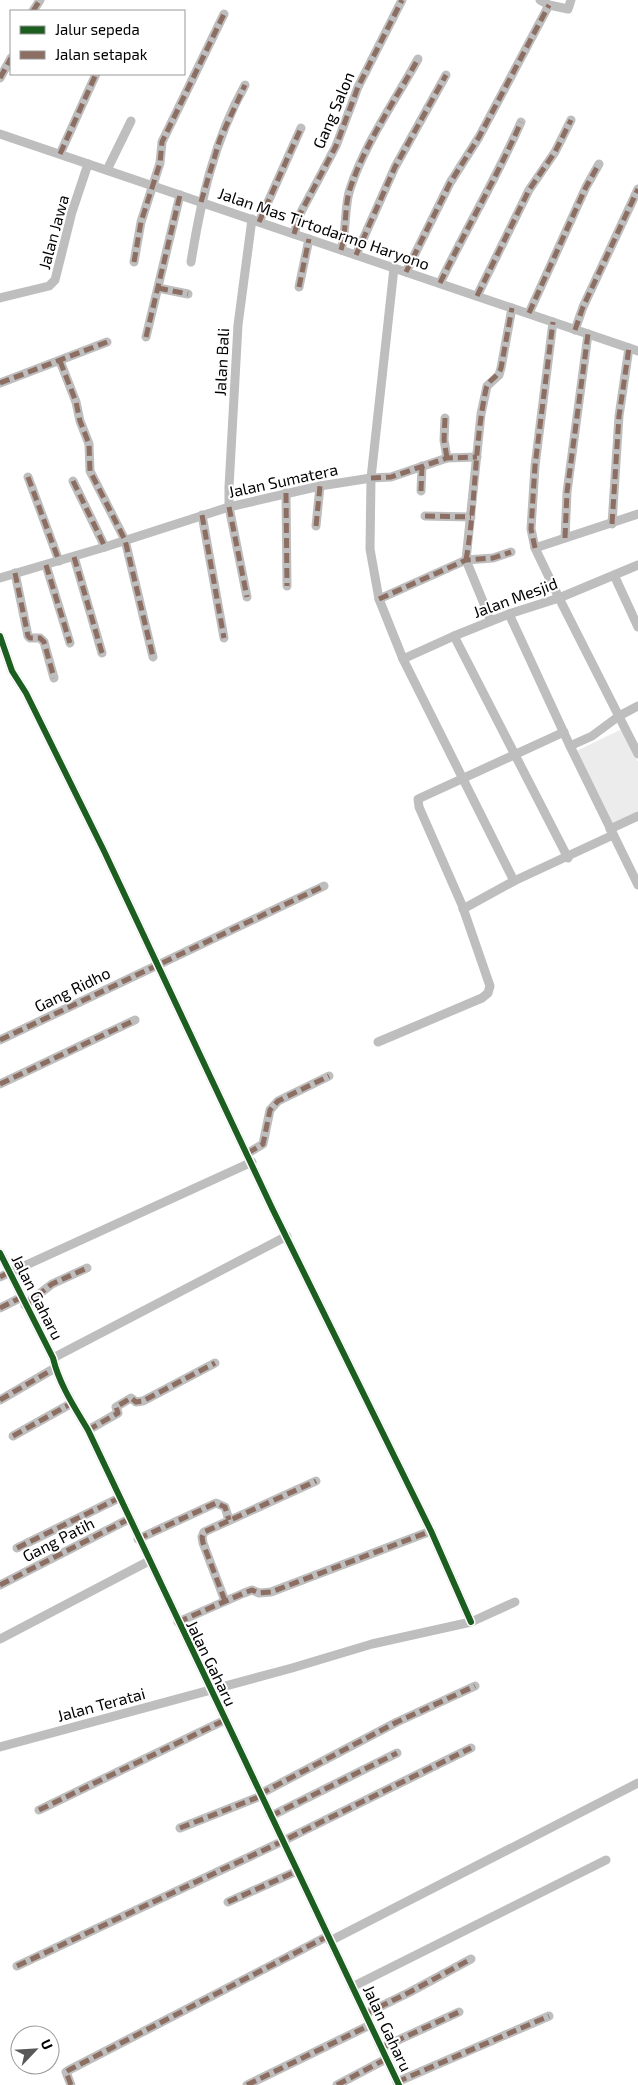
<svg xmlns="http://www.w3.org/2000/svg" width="638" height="2085" viewBox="0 0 638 2085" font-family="'Exo 2',sans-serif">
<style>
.green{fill:#ececec}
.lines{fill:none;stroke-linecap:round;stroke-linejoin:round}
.minor{stroke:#bebebe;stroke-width:9}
.quiet{stroke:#8d6e63;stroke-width:5;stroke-dasharray:10 5;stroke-linecap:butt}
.cycleway-casing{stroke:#fff;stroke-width:9}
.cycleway{stroke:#1b5e20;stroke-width:6}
.labels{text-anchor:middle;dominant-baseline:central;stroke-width:4;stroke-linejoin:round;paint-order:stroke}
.street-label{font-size:16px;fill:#000;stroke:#fff}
</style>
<rect width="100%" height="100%" fill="#fff"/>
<path class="green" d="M622,729L638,762V813L611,826L574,752Z"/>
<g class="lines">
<g class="minor">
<path d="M540,0L549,5L568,9L571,0"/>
<path d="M33,11L40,0"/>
<path d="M0,78L11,58"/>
<path d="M0,134L638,351"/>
<path d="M60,154L96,74"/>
<path d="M107,170L131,121"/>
<path d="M259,222L301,128"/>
<path d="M294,234L300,214L336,146L358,87L402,0"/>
<path d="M341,250C347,229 344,207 350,189C365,143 395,101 418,59"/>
<path d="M356,255L395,167L446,75"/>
<path d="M134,262L141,222L160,163L162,142L224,14"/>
<path d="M191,262C201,200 214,141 245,85"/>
<path d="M394,268L371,478L370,549L379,599L403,659L514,881"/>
<path d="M406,272L450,183L479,137L549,5"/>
<path d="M440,283C466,229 497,177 521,122"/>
<path d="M299,287L309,239"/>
<path d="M158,288L188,294"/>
<path d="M477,296L529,190L555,152L571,120"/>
<path d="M0,298L49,286L55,280L72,212L88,164"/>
<path d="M529,313L586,187L599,164"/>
<path d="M575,330L583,307L638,189"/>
<path d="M146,337L180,195"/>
<path d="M60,361L76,402L80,421L89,444L90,471L125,540L153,657"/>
<path d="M0,383L107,342"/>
<path d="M445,418L444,440L447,458"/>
<path d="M28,477L59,561"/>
<path d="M73,481L105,547"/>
<path d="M421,491L422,466"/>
<path d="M286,493L287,586"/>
<path d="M638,514L535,548L559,598L638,754"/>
<path d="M202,515L224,638"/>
<path d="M425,516L471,517"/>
<path d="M612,524L619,416L629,348"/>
<path d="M316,526L320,486"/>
<path d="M565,538L567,492L588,334"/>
<path d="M535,548L531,529L535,466L553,322"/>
<path d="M74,557L102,653"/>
<path d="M46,565L70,643"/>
<path d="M15,573L28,636L30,638H40L44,642L54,678"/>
<path d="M614,575L638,627"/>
<path d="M0,578L105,547L229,507L320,486L371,478L391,477L447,458L477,457"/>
<path d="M247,597L229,507V487L238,325L252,219"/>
<path d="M379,599L466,560L493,558L511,552"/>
<path d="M509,614L570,746L638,885"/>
<path d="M491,621L466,560L481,414L487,386L499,375L501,368L512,308"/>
<path d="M0,636L12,671L26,693L104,851L272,1208L431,1531L471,1622"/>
<path d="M454,636L568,858"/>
<path d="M403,659L454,636L509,614L559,598L638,565"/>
<path d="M570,746L592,736L619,716L638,706"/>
<path d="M610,829L638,816"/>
<path d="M463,909L514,881L613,835"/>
<path d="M0,1040L324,886"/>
<path d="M378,1042L482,998L488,993L490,986L462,905L419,807L418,799L564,732"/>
<path d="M0,1084L135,1020"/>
<path d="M248,1153L263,1144L270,1110L278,1101L329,1076"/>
<path d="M0,1253L53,1358C59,1384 75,1408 88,1430L399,2085"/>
<path d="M0,1277L252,1162"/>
<path d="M25,1305L52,1284L87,1268"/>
<path d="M0,1308L22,1297"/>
<path d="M53,1358L287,1236"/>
<path d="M0,1400L55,1368"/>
<path d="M88,1430L118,1413L116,1407L131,1398L136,1402L143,1401L215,1363"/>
<path d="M13,1436L72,1403"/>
<path d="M138,1539L216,1503L225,1507L229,1520"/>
<path d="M17,1548L119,1498"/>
<path d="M0,1585L129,1519"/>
<path d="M225,1601L203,1543L202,1537L204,1532L316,1481"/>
<path d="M178,1622L244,1593L252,1590L259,1593L271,1592L431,1531"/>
<path d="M0,1639L149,1561"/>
<path d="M0,1747L292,1668L372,1644L471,1622L515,1602"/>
<path d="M260,1794L397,1722L475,1686"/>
<path d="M39,1810L225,1720"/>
<path d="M271,1816L397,1753"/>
<path d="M180,1828L261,1796"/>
<path d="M228,1902L297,1871"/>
<path d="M330,1941L638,1783"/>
<path d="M17,1966L283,1841L471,1748"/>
<path d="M352,1987L606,1860"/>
<path d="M365,2014L410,1992L471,1959"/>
<path d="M381,2048L459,2012"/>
<path d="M397,2082L549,2016"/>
<path d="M71,2085L66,2072L69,2070L328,1936"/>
<path d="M247,2085L370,2025"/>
<path d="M337,2085L386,2059"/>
</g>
<g class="quiet">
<path d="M33,11L40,0"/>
<path d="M0,78L11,58"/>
<path d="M60,154L96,74"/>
<path d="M201,202L220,139L245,85"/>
<path d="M259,222L301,128"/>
<path d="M294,234L300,214L336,146L358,87L402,0"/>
<path d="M341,250C347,229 344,207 350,189C365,143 395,101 418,59"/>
<path d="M356,255L395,167L446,75"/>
<path d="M134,262L141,222L160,163L162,142L224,14"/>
<path d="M406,272L450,183L479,137L549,5"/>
<path d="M440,283C466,229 497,177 521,122"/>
<path d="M299,287L309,239"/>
<path d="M158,288L188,294"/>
<path d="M477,296L529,190L555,152L571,120"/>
<path d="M529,313L586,187L599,164"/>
<path d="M575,330L583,307L638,189"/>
<path d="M146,337L180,195"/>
<path d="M60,361L76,402L80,421L89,444L90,471L125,540L153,657"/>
<path d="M0,383L107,342"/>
<path d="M445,418L444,440L447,458"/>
<path d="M28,477L59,561"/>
<path d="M371,478L391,477L447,458L477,457"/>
<path d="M73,481L105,547"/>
<path d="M421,491L422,466"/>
<path d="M286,493L287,586"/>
<path d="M229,507L247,597"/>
<path d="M202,515L224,638"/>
<path d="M425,516L471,517"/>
<path d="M612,524L619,416L629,348"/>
<path d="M316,526L320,486"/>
<path d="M565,538L567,492L588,334"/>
<path d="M535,548L531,529L535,466L553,322"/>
<path d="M74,557L102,653"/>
<path d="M466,560C476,504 474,445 486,389C488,379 498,378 501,368L512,308"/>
<path d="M46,565L70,643"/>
<path d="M15,573L28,636L30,638H40L44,642L54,678"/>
<path d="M379,599L466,560L493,558L511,552"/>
<path d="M0,1040L324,886"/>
<path d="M0,1084L135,1020"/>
<path d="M248,1153L263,1144L270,1110L278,1101L329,1076"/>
<path d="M0,1277L9,1272"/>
<path d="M25,1305L52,1284L87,1268"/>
<path d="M0,1308L22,1297"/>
<path d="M0,1400L55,1368"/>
<path d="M88,1430L118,1413L116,1407L131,1398L136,1402L143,1401L215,1363"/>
<path d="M13,1436L72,1403"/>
<path d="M138,1539L216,1503L225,1507L229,1520"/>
<path d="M17,1548L119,1498"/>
<path d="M0,1585L129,1519"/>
<path d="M225,1601L203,1543L202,1537L204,1532L316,1481"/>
<path d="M178,1622L244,1593L252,1590L259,1593L271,1592L431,1531"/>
<path d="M260,1794L397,1722L475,1686"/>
<path d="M39,1810L225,1720"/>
<path d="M271,1816L397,1753"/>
<path d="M180,1828L261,1796"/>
<path d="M228,1902L297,1871"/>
<path d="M17,1966L283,1841L471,1748"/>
<path d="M365,2014L410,1992L471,1959"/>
<path d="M381,2048L459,2012"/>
<path d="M397,2082L549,2016"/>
<path d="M71,2085L66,2072L69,2070L328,1936"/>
<path d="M247,2085L370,2025"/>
<path d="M337,2085L386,2059"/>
</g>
<g class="cycleway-casing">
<g id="cycleway">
<path d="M0,636L12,671L26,693L104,851L272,1208L431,1531L471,1622"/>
<path d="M0,1253L53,1358C59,1384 75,1408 88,1430L399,2085"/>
</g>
</g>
<use href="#cycleway" class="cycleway"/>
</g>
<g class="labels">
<g class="street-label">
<text transform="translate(333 110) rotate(-67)">Gang Salon</text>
<text transform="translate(324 228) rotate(19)">Jalan Mas Tirtodarmo Haryono</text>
<text transform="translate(53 232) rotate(-75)">Jalan Jawa</text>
<text transform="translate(221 362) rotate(-87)">Jalan Bali</text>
<text transform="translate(283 480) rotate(-12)">Jalan Sumatera</text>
<text transform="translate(515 597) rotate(-20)">Jalan Mesjid</text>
<text transform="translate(72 989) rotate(-26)">Gang Ridho</text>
<text transform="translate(38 1297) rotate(63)">Jalan Gaharu</text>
<text transform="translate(58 1539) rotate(-27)">Gang Patih</text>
<text transform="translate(212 1663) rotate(64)">Jalan Gaharu</text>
<text transform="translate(101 1704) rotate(-15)">Jalan Teratai</text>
<text transform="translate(388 2028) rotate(65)">Jalan Gaharu</text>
</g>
</g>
<rect x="10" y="10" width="175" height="65" fill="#ffffff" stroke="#999999"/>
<rect x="20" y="26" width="25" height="8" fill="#1b5e20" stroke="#999999"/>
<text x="55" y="35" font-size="15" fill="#000000">Jalur sepeda</text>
<rect x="20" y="51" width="25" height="8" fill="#8d6e63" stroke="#999999"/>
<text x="55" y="60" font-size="15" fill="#000000">Jalan setapak</text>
<g transform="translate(35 2050) rotate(65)"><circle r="24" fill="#ffffff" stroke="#999999"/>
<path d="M0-4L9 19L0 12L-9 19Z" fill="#595959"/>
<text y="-8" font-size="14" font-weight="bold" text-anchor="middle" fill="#000000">U</text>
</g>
</svg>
